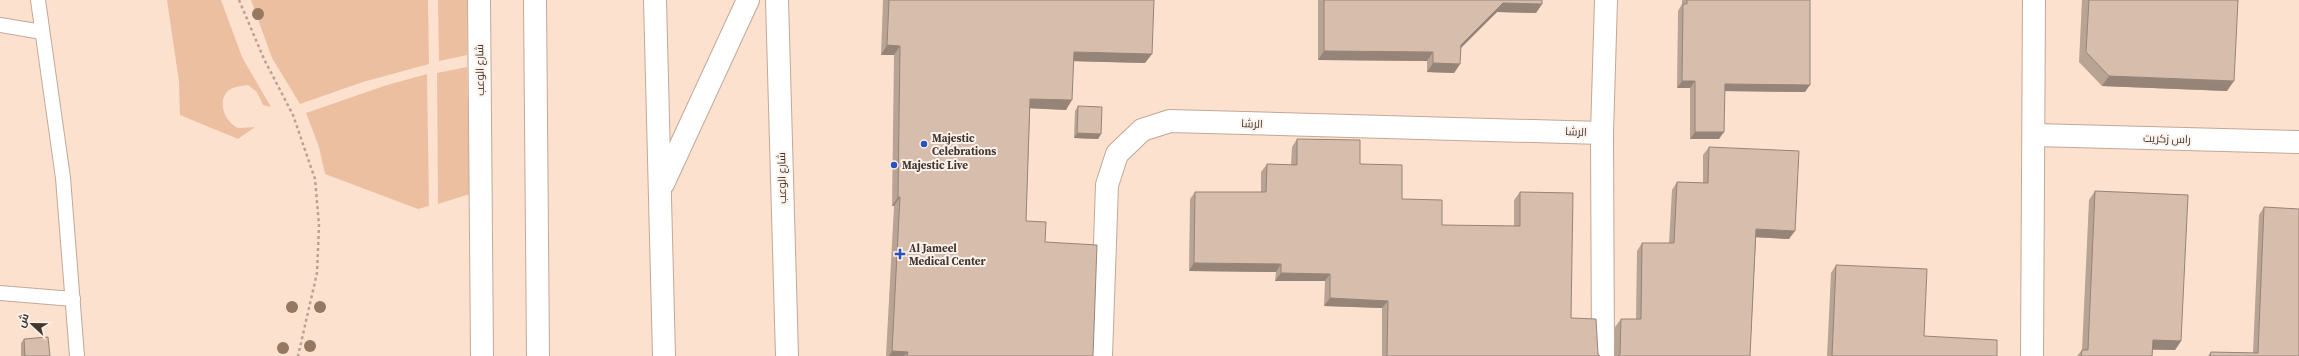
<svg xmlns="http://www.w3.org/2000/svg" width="2299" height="356" viewBox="0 0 2299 356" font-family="'Source Serif 4',Cairo,serif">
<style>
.green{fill:#ecbfa1}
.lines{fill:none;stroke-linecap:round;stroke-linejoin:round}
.lane-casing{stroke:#c2a897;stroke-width:16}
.street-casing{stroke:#c2a897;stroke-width:24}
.primary-casing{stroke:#c2a897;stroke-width:24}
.path{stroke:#b9a395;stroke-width:2.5;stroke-dasharray:3 3;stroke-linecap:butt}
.lane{stroke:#fff;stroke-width:14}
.street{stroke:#fff;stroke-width:22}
.primary{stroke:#fff;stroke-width:22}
.tree{fill:#957762}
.wall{fill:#b9a393}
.shaded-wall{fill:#968478}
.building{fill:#d7bdab;stroke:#968478}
.poi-dot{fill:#2a4fbe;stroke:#fdf2eb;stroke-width:1.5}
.labels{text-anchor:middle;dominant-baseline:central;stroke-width:4;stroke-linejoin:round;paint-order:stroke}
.street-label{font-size:11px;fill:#423730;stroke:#fdf2eb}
.poi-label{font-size:11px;font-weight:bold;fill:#423730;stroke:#fdf2eb;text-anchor:start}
</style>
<rect width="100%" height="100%" fill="#fde1cf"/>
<g class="green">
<path d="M167,0H221L242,57L271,107L263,105L257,92L248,85C242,86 235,86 229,90C216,101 225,122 238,128L255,127L238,139L180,115L179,82Z"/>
<path d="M251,0H428L429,64L363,82L300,104L272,58Z"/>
<path d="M438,0H467V55L439,61Z"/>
<path d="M467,67L470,194L438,204L437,73Z"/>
<path d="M427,74L429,206L418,209L325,174L319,147L306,113L387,85Z"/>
</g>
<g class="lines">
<g class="lane-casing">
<g id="lane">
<path d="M38,0L63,178L77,356"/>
<path d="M0,25L42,32"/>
<path d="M0,293L73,299"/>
</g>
</g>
<g class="street-casing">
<g id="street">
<path d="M479,0L482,356"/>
<path d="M777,0L787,356"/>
<path d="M2035,135L2299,142"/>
<path d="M1101,356L1107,185L1117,154L1142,130L1170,121L1602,133"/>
<path d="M1603,356L1602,133L1606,0"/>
<path d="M2032,356L2034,0"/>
</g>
</g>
<g class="primary-casing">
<g id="primary">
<path d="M535,0L538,356"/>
<path d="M655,0L664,356"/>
<path d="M663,184L748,0"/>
</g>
</g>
<path class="path" d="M239,0L264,59L293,115L315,179L319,225L317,273L298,356"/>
<use href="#lane" class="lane"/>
<use href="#street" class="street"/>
<use href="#primary" class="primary"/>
</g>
<g class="tree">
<circle cx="258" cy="14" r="6"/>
<circle cx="292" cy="307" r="6"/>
<circle cx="320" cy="307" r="6"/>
<circle cx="310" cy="346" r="6"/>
<circle cx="283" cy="348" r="6"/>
</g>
<g class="wall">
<path d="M883,0H1154L1145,63L1073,61L1066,110L1030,108L1026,221L1045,242L1093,356H886L894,206H892L894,55H881Z"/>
<path d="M1318,0H1542V4L1536,13L1497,12L1460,48V64L1454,73L1427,72V61L1318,60Z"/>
<path d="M1682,0H1810L1805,92L1725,91L1719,139H1690V88H1677L1678,11L1682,4Z"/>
<path d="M2082,0H2238L2227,91L2102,86L2079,62Z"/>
<path d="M1078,106L1101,134L1098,139L1074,138L1075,111Z"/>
<path d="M1297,139L1360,164L1402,199L1442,225L1514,226V200L1520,192L1571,318L1600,356H1382V308L1324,306L1325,281H1275L1276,272L1189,271L1190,199L1195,192H1261V172L1267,164L1291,165L1292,147Z"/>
<path d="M1709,147L1789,239L1756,237L1750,356H1614L1615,327L1621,319H1636L1637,251L1642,243H1669L1672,190L1677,182L1703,183V155Z"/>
<path d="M2095,191L2181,341L2175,350H2153L2152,356H2077L2082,350L2089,200Z"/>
<path d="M2264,207L2299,356H2208L2211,352L2253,353L2259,215Z"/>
<path d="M1836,265L1924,336L1997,356H1827L1831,273Z"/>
<path d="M24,339L50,356H21V343Z"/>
</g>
<g class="shaded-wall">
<path d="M1503,3L1542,4L1536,13L1497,12L1454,55L1461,45Z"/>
<path d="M887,45L900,46L894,55H881Z"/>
<path d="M1324,51L1433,52L1427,61L1318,60Z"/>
<path d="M1074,52L1152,54L1145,63L1067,61Z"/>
<path d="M1433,63L1460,64L1454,73L1427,72Z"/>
<path d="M2109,76L2234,81L2227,91L2102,86Z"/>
<path d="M1682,81H1695L1690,88H1677Z"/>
<path d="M1725,84L1810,85L1805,92L1720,91Z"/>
<path d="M1030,99L1072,100L1066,110L1024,108Z"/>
<path d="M1695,132H1724L1719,139H1690Z"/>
<path d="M1077,133L1101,134L1098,139L1074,138Z"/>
<path d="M898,197H900L894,206H892Z"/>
<path d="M1756,229L1795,231L1789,239L1751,237Z"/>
<path d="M1194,263L1281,264L1276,272L1189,271Z"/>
<path d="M1281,273L1330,274L1325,281H1275Z"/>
<path d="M1330,298L1388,301L1382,308L1324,306Z"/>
<path d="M2153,340L2181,341L2175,350L2147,349Z"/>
<path d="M892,351L908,352L904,356H889Z"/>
</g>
<g class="building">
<path d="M889,0H1154L1152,54L1074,52L1072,100L1030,99L1026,221L1046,222L1045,242L1097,245L1093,356H907L908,352L892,351L900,197H898L900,46L887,45Z"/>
<path d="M1324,0H1542V4L1503,3L1461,45L1460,64L1433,63V52L1324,51Z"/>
<path d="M1687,0H1810V85L1725,84L1724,132H1695V81H1682L1683,4H1687Z"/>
<path d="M2089,0H2238L2234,81L2109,76L2086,52Z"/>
<path d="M1078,106L1102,107L1101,134L1077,133Z"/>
<path d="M1297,139L1360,140V164L1402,165V199L1442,200V225L1520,226V192L1573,193L1571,318L1596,319L1598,354L1600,356H1387L1388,301L1330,298V274L1281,273V264L1194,263L1195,192H1266L1267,164L1297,165Z"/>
<path d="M1709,147L1799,151L1795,231L1756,229L1750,356H1618L1620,354L1621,319H1641L1642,243H1674L1677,182L1708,183Z"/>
<path d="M2095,191L2188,195L2181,341L2153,340L2152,356H2081L2082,350H2088Z"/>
<path d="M2264,207L2299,209V356H2210L2211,352L2258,353Z"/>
<path d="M1836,265L1927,269L1924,336L1997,340V356H1832Z"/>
<path d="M48,337L50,356H25L24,339Z"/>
</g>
<g class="poi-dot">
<circle cx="924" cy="144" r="4"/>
<circle cx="894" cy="165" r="4"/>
<path d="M898 248h4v4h4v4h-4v4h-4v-4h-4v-4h4z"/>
</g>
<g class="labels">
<g class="street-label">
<text transform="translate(480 70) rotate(-91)">شارع الوعب</text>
<text transform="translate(1252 124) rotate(2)">الرشا</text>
<text transform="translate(1576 132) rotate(2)">الرشا</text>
<text transform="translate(2167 139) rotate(2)">راس زكريت</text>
<text transform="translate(782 178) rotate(-91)">شارع الوعب</text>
</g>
<g class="poi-label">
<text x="932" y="138">Majestic<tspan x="932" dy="13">Celebrations</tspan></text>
<text x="902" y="165">Majestic Live</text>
<text x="909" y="248">Al Jameel<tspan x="909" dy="13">Medical Center</tspan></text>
</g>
</g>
<g transform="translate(32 324) rotate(292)" stroke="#fdf2eb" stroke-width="3" paint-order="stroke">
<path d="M0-3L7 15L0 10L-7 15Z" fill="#423730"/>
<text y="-6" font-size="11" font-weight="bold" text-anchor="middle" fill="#423730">ش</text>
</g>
</svg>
